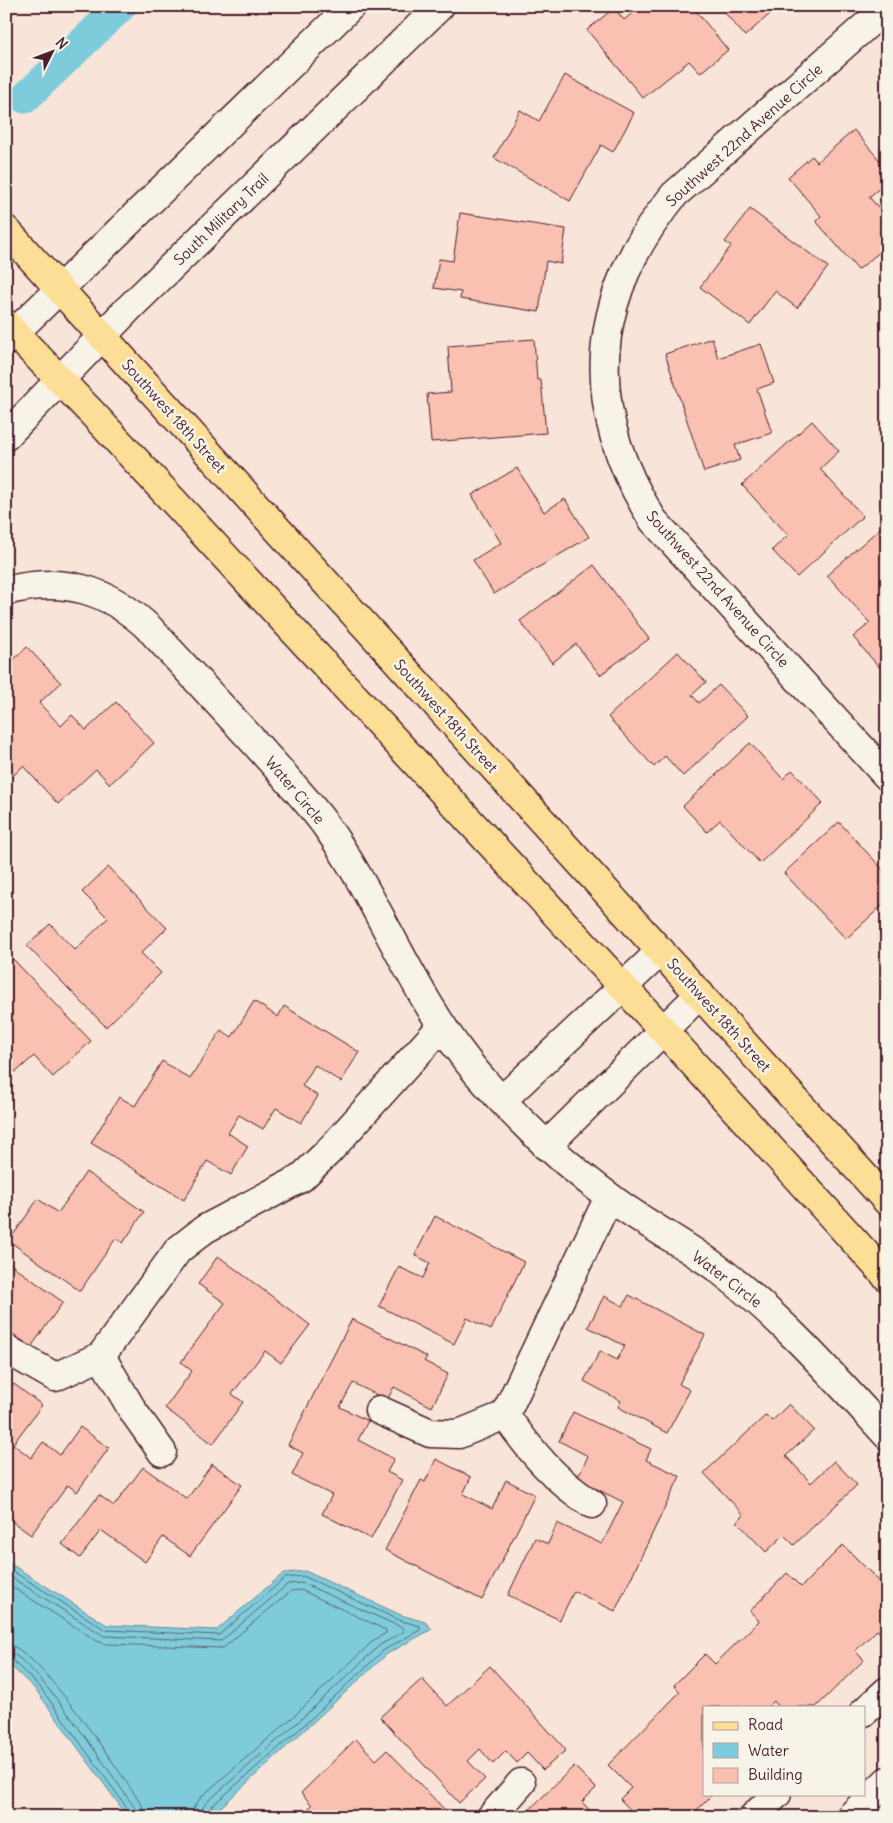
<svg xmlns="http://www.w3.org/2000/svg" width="893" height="1823" viewBox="0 0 893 1823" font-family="Delius,sans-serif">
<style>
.water{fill:#7eccdb;stroke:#698795}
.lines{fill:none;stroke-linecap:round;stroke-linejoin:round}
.shore{stroke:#5f6471;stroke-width:1}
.canal{stroke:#7eccdb;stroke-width:31}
.building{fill:#fac1b2;stroke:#4a1f2b}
.minor-casing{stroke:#4a1f2b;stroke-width:31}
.major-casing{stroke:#4a1f2b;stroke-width:31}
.minor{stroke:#f7f3e8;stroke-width:28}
.major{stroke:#fcde96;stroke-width:28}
.labels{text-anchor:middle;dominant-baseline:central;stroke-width:5;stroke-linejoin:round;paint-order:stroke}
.street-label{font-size:15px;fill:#4a1f2b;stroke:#f7f3e8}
</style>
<rect width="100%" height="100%" fill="#f8e4d8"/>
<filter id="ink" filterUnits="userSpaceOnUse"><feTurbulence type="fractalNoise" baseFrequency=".02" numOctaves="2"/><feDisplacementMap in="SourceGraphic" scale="10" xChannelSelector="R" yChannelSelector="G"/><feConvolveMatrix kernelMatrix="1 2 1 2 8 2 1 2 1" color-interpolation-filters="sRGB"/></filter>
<g filter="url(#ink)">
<path class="water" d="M6,1561L107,1625L217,1630L284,1573L305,1571L401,1615L425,1622L432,1629L387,1654L210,1817H128L36,1690L6,1661Z"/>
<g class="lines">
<g class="shore">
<path d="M6,1567L106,1630L219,1635L285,1578L303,1576L399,1620L420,1626V1630L384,1650L301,1728L212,1806L206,1817"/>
<path d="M6,1574L104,1636L221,1641L288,1584L302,1583L403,1628V1632L380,1645L297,1723L207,1802L201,1810L200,1817"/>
<path d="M6,1583L97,1641L106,1644L223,1648L291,1591L301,1590L386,1630V1633L374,1640L292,1718L202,1796L194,1807L192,1817"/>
<path d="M6,1644C37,1645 121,1775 142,1805L145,1817"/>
<path d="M6,1651C32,1653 116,1782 135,1808L138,1817"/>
<path d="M6,1658L11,1659L40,1687L130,1812L131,1817"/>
</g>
<path class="canal" d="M25,98L121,6"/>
</g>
<g class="building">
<path d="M641,6H692L728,50L700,73L689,61L643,98L587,30L614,8L624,20Z"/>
<path d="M719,6H779L745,36Z"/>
<path d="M565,75L634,113L613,152L601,145L570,201L494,158L520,110L539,121Z"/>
<path d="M854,130L887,169V182L869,197L887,217V246L858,270L816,221L821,216L788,177L812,156L817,162Z"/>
<path d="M750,209L828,267L797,308L775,291L750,325L700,287L731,246L725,242Z"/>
<path d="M460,213L566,229L561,264L546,261L539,312L460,299L461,292L434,288L439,259L453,261Z"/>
<path d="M712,338L718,358L761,344L774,383L757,389L772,433L735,445L740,460L704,472L665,354Z"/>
<path d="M534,339L537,380H541L546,433L431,442L427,394L451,392L448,346Z"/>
<path d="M812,421L839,451L820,469L863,516L797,577L772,550L788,535L742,485Z"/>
<path d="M517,468L544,512L565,499L589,537L494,594L473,560L501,543L472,495Z"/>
<path d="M886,523L887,661L879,667L853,637L870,623L827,575Z"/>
<path d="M594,565L649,639L600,675L576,644L552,663L520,621Z"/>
<path d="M27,647L61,683L39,703L61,726L72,715L86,730L116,702L154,743L110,784L96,769L58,804L23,766L11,778L6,773V667Z"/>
<path d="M678,652L706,682L692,695L699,703L719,685L748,716L683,776L665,756L654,767L608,717Z"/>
<path d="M750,743L783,779L792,770L823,803L760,863L720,820L707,832L683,806Z"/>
<path d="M839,822L887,874V901L846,939L784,873Z"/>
<path d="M108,867L167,928L141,953L161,973L106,1027L27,946L50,924L75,950L108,918L82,892Z"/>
<path d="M13,959L91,1041L53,1077L34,1056L16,1072L6,1061V1014L11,1009L6,1004V965Z"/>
<path d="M254,1001L278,1017L284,1006L359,1052L341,1082L315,1065L302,1086L318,1096L301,1123L276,1108L263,1129L239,1115L228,1133L248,1146L231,1175L207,1161L184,1200L91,1143L119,1097L135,1106L162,1061L190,1079L221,1030L232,1037Z"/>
<path d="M86,1172L144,1212L123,1243L116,1238L80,1291L9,1241L38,1199L58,1213Z"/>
<path d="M435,1216L524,1262L491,1330L467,1318L454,1344L379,1306L399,1267L423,1278L430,1263L415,1255Z"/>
<path d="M218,1256L310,1325L281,1363L265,1351L232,1394L243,1402L213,1444L165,1408L192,1371L181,1362L225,1303L198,1284Z"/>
<path d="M6,1261L63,1302L31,1347L6,1329Z"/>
<path d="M629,1295L705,1335L679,1384L690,1390L667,1433L618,1407L621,1401L584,1381L600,1351L617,1360L625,1346L588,1327L604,1296L623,1306Z"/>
<path d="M352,1319L427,1357L424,1361L448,1374L432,1407L394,1387L387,1400L353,1383L340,1407L368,1421L358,1440L394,1459L387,1472L402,1480L371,1539L322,1514L332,1495L292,1475L303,1453L288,1445Z"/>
<path d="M14,1384L42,1405L13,1444L31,1458L43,1442L60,1455L80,1427L109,1448L77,1492L68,1485L31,1535L6,1517V1394Z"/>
<path d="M789,1404L814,1430L786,1456L811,1483L834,1461L857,1485L794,1545L784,1535L766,1552L737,1522L744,1515L704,1473L766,1415L772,1421Z"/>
<path d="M573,1412L651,1449L646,1460L680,1476L615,1611L574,1591L560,1620L508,1595L535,1538L548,1544L557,1523L602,1544L623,1502L577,1479L588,1456L559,1441Z"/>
<path d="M436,1459L471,1477L463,1494L492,1509L506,1480L535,1495L482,1600L385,1550L421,1480L425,1482Z"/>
<path d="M212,1464L242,1485L190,1556L163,1537L145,1562L101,1530L80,1558L62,1544L99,1495L114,1506L143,1467L187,1499Z"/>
<path d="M843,1545L887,1589V1639L877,1630L855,1651L864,1660L816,1707H779L774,1701L768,1707H704V1794H713L690,1817H637L620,1799L631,1788L608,1765L680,1692L674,1685L705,1654L715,1664L759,1621L750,1611L787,1573L801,1587Z"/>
<path d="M490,1666L566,1750L543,1770L527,1753L517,1763L506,1751L493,1764L480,1749L468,1761L485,1779L459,1803L380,1717L422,1679L447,1706Z"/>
<path d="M356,1739L376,1760L387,1750L447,1812L442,1817H405L399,1811L394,1817H300L312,1805L301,1793Z"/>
<path d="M574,1766L596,1788L582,1802L596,1817H522Z"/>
</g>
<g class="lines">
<g class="minor-casing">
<g id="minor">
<path d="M887,7L674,195C589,298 582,407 653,520L887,776"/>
<path d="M6,341L351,6"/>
<path d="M6,436L129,308L440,6"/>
<path d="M6,591C63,576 108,589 150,629C185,667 220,705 255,743C278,769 303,795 324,823C381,903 413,998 477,1073C518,1121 564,1164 615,1201C649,1226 688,1246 721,1271C783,1319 834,1377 887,1435"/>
<path d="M502,1100L661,951"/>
<path d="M546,1146L700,994"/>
<path d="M6,1349L55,1377L101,1356L178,1250L205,1229L301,1178L328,1152L442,1026"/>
<path d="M101,1356L133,1411L162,1452"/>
<path d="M379,1410L430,1433L459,1434L505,1415L609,1197"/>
<path d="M505,1415C530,1450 555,1481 592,1504"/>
<path d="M864,1712L887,1691"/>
<path d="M491,1817L521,1783"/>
<path d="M753,1817L777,1794"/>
<path d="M850,1817L887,1781"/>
</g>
</g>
<g class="major-casing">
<g id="major">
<path d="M6,230L887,1201"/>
<path d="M6,324L92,413L663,1030L887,1277"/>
</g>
</g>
<use href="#minor" class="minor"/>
<use href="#major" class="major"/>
</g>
</g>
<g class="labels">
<g class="street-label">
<text transform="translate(744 135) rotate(-42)">Southwest 22nd Avenue Circle</text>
<text transform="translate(221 219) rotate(-44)">South Military Trail</text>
<text transform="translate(174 416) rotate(48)">Southwest 18th Street</text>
<text transform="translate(718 589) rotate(48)">Southwest 22nd Avenue Circle</text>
<text transform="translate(446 716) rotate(48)">Southwest 18th Street</text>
<text transform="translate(295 790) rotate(50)">Water Circle</text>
<text transform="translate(719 1015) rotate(48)">Southwest 18th Street</text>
<text transform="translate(727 1279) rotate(37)">Water Circle</text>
</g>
</g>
<rect width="893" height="1823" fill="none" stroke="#f7f3e8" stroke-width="25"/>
<rect x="12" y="12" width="868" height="1798" fill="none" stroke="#4a1f2b" stroke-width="2" filter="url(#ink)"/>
<rect x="703" y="1706" width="162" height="90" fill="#f7f3e8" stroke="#b29e9c"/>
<rect x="713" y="1722" width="25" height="8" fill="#fcde96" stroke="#b29e9c"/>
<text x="748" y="1730" font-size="15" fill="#4a1f2b">Road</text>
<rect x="713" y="1743" width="25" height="15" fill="#7eccdb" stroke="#b29e9c"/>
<text x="748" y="1756" font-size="15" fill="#4a1f2b">Water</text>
<rect x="713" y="1768" width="25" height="15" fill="#fac1b2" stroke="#b29e9c"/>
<text x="748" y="1780" font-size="15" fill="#4a1f2b">Building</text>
<g transform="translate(52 52) rotate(48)" stroke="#f7f3e8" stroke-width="4" paint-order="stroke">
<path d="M0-4L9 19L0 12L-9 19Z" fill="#4a1f2b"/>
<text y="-8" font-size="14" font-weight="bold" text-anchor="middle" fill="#4a1f2b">N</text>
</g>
</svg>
